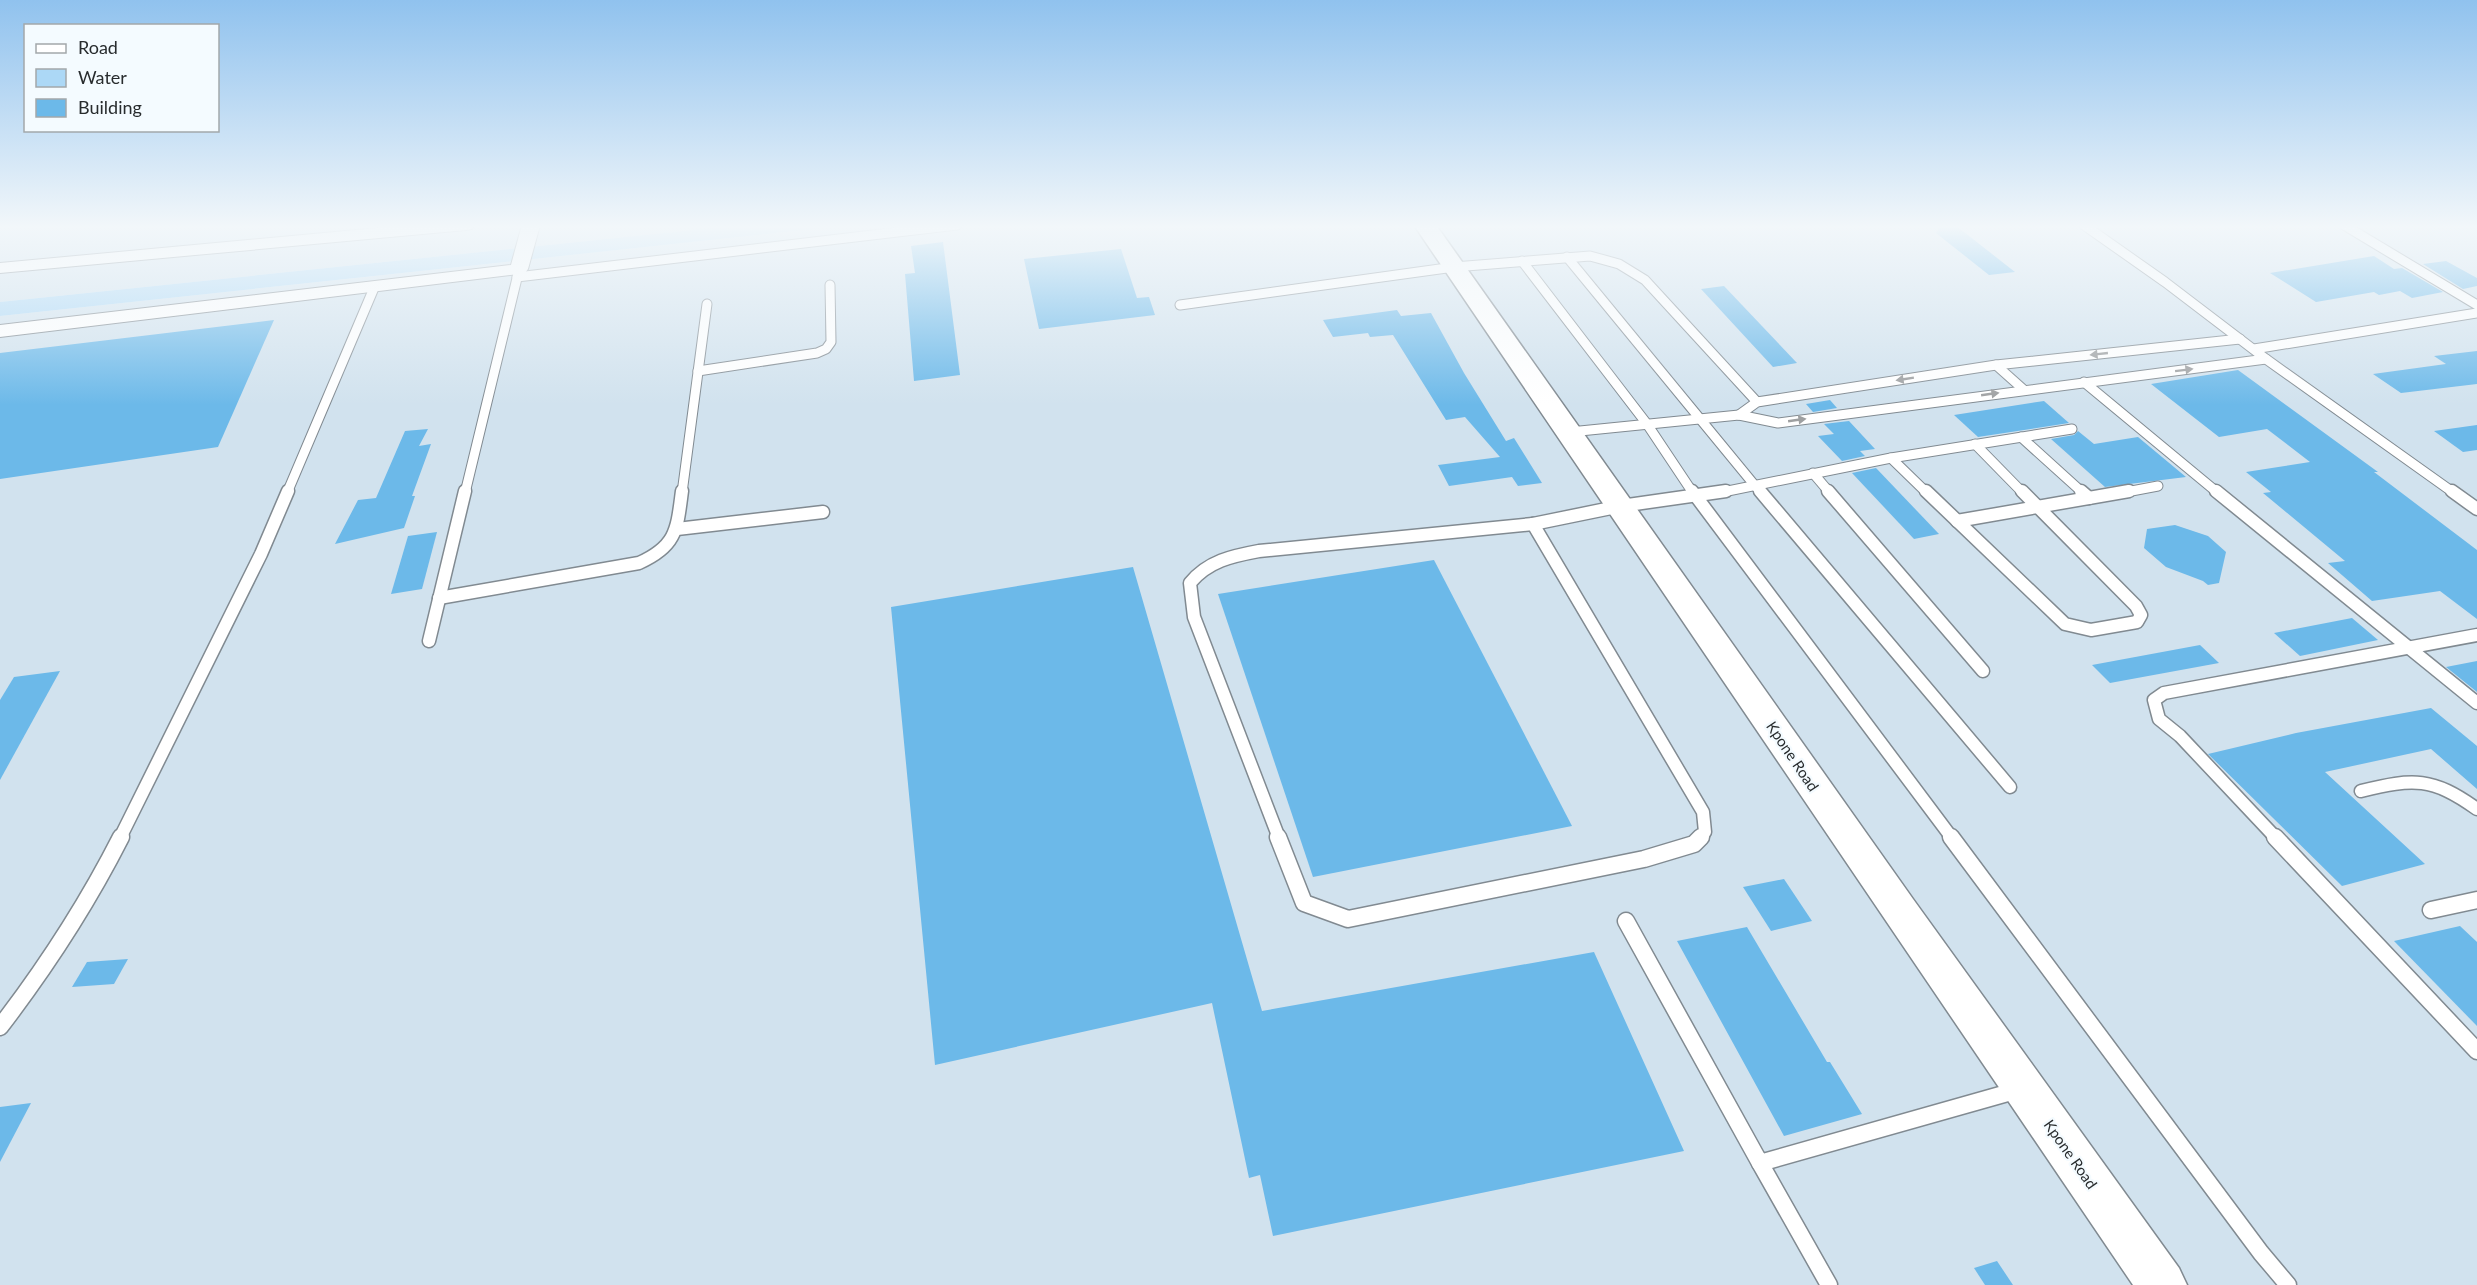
<svg xmlns="http://www.w3.org/2000/svg" width="2477" height="1285" viewBox="0 0 2477 1285" font-family="Lato,sans-serif">
<style>
.built{fill:#d1e2ee}
.water{fill:#acd8f6}
.building{fill:#6cb9e9}
.lines{fill:none;stroke-linecap:round;stroke-linejoin:round}
.service-far2-casing{stroke:#818a91;stroke-width:11}
.service-far1-casing{stroke:#818a91;stroke-width:15}
.service-casing{stroke:#818a91;stroke-width:19}
.minor-casing{stroke:#818a91;stroke-width:2}
.secondary-casing{stroke:#818a91;stroke-width:3}
.service-far2{stroke:#fff;stroke-width:9}
.service-far1{stroke:#fff;stroke-width:12}
.service{stroke:#fff;stroke-width:16}
.minor{fill:#fff;fill-rule:evenodd}
.secondary{fill:#fff;fill-rule:evenodd}
.oneway{fill:#9ea0a1}
.labels{text-anchor:middle;dominant-baseline:central;stroke-width:4.5;stroke-linejoin:round;paint-order:stroke}
.street-label{font-size:15px;fill:#282c2e;stroke:#f4fbff}
</style>
<rect width="100%" height="100%" fill="#e3eef5"/>
<g class="built">
<path d="M0,225H741L0,302Z"/>
<path d="M851,225H2477V1285H0V316Z"/>
</g>
<path class="water" d="M741,225H851L0,316V302Z"/>
<g class="building">
<path d="M1942,225H1955L2015,272L1989,275L1936,233Z"/>
<path d="M943,242L960,375L914,381L905,274L915,273L911,246Z"/>
<path d="M1121,249L1137,298L1149,297L1155,315L1039,329L1024,259Z"/>
<path d="M2374,256L2394,269L2402,268L2443,292L2412,298L2400,291L2379,295L2374,292L2316,302L2270,273Z"/>
<path d="M2446,261L2477,278V286L2463,289L2423,264Z"/>
<path d="M1724,286L1797,363L1773,367L1701,289Z"/>
<path d="M1397,310L1401,316L1431,313L1464,373L1506,441L1514,438L1542,483L1518,486L1512,477L1449,486L1438,465L1500,457L1465,417L1446,420L1393,335L1370,337L1368,333L1333,337L1323,320Z"/>
<path d="M274,320L218,447L0,479V353Z"/>
<path d="M2477,351V384L2401,393L2373,374L2446,364L2434,356Z"/>
<path d="M2238,370L2378,472H2374L2477,550V619L2440,591L2372,601L2328,563L2345,561L2263,493L2271,492L2246,472L2310,462L2267,429L2219,437L2151,384Z"/>
<path d="M1830,400L1837,408L1813,412L1806,404Z"/>
<path d="M2044,401L2069,423L1978,437L1954,415Z"/>
<path d="M1849,421L1875,449L1860,451L1865,456L1842,461L1818,436L1834,434L1824,424Z"/>
<path d="M2477,425V450L2463,452L2434,431Z"/>
<path d="M428,429L419,446L431,444L412,496H415L404,528L335,544L358,500L376,498L405,431Z"/>
<path d="M2078,431L2094,444L2138,437L2186,477L2105,487L2051,439L2074,435Z"/>
<path d="M1876,468L1939,534L1914,539L1852,473Z"/>
<path d="M2175,525L2208,536L2226,552L2219,583L2208,585L2203,581L2166,567L2144,548L2147,529Z"/>
<path d="M437,532L422,589L391,594L408,536Z"/>
<path d="M1434,560L1572,826L1313,877L1218,594Z"/>
<path d="M1133,567L1262,1011L1594,952L1684,1151L1273,1236L1260,1175L1249,1178L1212,1003L935,1065L891,607Z"/>
<path d="M2352,618L2378,640L2300,656L2274,633Z"/>
<path d="M2200,645L2219,663L2110,683L2092,665Z"/>
<path d="M2477,661V692L2446,667Z"/>
<path d="M60,671L0,780V700L14,677Z"/>
<path d="M2431,708L2477,746V789L2431,749L2325,772L2425,864L2342,886L2208,754L2296,733Z"/>
<path d="M1784,879L1812,921L1771,931L1743,887Z"/>
<path d="M2460,926L2477,942V1026L2394,941Z"/>
<path d="M1747,927L1827,1062H1830L1862,1114L1784,1136L1677,941Z"/>
<path d="M128,959L114,984L72,987L87,962Z"/>
<path d="M31,1103L0,1162V1107Z"/>
<path d="M1997,1261L2013,1285H1985L1974,1268Z"/>
</g>
<g class="lines">
<g class="service-far2-casing">
<g id="service-far2">
<path d="M2084,225L2165,282L2266,359L2454,493"/>
<path d="M2344,225L2477,305"/>
<path d="M1567,257L1761,493"/>
<path d="M1522,261L1647,424L1693,493"/>
<path d="M517,277L957,225"/>
<path d="M1180,305L1454,267L1590,256L1619,264L1645,280L1757,402"/>
<path d="M2254,349L2477,313"/>
<path d="M1996,365L2024,390"/>
<path d="M698,371L817,353L826,349L831,342L830,285"/>
<path d="M2084,382L2218,493"/>
<path d="M1739,415L1757,402L1996,365L2240,339"/>
<path d="M1570,432L1739,415L1778,423L2266,359"/>
<path d="M2021,437L2083,493"/>
<path d="M1975,444L2023,493"/>
<path d="M1891,458L1927,493"/>
<path d="M1813,473L1830,493"/>
<path d="M287,493L374,288"/>
<path d="M465,493L519,270"/>
<path d="M682,493L707,304"/>
<path d="M1718,493L1891,458L2072,429"/>
<path d="M2121,493L2158,486"/>
</g>
</g>
<g class="service-far1-casing">
<g id="service-far1">
<path d="M1692,491L1952,838"/>
<path d="M1760,491L2010,787"/>
<path d="M1828,491L1983,671"/>
<path d="M1926,491L2065,624L2091,630L2137,622L2141,615L2136,606L2022,491"/>
<path d="M2081,491L2089,498"/>
<path d="M2216,491L2477,703"/>
<path d="M2452,491L2477,509"/>
<path d="M1957,521L2129,491"/>
<path d="M1533,524L1703,812L1705,832L1699,838"/>
<path d="M1533,524L1621,506L1726,491"/>
<path d="M677,529L823,512"/>
<path d="M439,598L639,563C677,546 677,529 682,491"/>
<path d="M429,641L465,491"/>
<path d="M2361,791C2414,778 2432,777 2477,809"/>
<path d="M120,838L261,554L288,491"/>
<path d="M1279,838L1194,617L1190,583C1208,561 1232,556 1259,551L1533,524"/>
<path d="M2276,838L2180,736L2159,719L2154,700L2164,693L2477,635"/>
</g>
</g>
<g class="service-casing">
<g id="service">
<path d="M1278,837L1304,903L1348,919L1644,859L1694,844L1701,837"/>
<path d="M1951,837L2261,1253L2288,1285"/>
<path d="M2275,837L2477,1051"/>
<path d="M2431,910L2477,900"/>
<path d="M1626,921L1760,1163L2018,1090"/>
<path d="M0,1027C46,967 87,904 121,837"/>
<path d="M1760,1163L1829,1285"/>
</g>
</g>
<g class="minor-casing">
<g id="minor">
<path d="M410,225H475L472,229L466,230L0,273V263Z"/>
<path d="M522,225H540L528,269L525,273L519,274L0,337V325L511,265Z"/>
</g>
</g>
<g class="secondary-casing">
<path id="secondary" d="M1414,225H1436L1913,899L2179,1268L2187,1285H2133Z"/>
</g>
<use href="#service-far2" class="service-far2"/>
<use href="#service-far1" class="service-far1"/>
<use href="#service" class="service"/>
<use href="#minor" class="minor"/>
<use href="#secondary" class="secondary"/>
</g>
<defs><path id="oneway-solid" d="M-6-.8H1V-3.2L6.5 0L1 3.2V.8H-6Z" transform="scale(1.5)"/></defs>
<g class="oneway">
<use href="#oneway-solid" transform="translate(2099 354) rotate(174)"/>
<use href="#oneway-solid" transform="translate(2184 370) rotate(-7)"/>
<use href="#oneway-solid" transform="translate(1905 379) rotate(171)"/>
<use href="#oneway-solid" transform="translate(1990 394) rotate(-8)"/>
<use href="#oneway-solid" transform="translate(1797 420) rotate(-8)"/>
</g>
<linearGradient id="sky" x2="0" y2="1"><stop stop-color="#90c2ee"/><stop offset="0.56" stop-color="#f2f7fa"/><stop offset="1" stop-color="#f2f7fa" stop-opacity="0"/></linearGradient>
<rect width="2477" height="405" fill="url(#sky)"/>
<g class="labels">
<g class="street-label">
<text transform="translate(1793 756) rotate(56)">Kpone Road</text>
<text transform="translate(2071 1154) rotate(55)">Kpone Road</text>
</g>
</g>
<rect x="24" y="24" width="195" height="108" fill="#f4fbff" stroke="#a2a8ab" stroke-width="1.5"/>
<rect x="36" y="44" width="30" height="9" fill="#ffffff" stroke="#a2a8ab" stroke-width="1.5"/>
<text x="78" y="54" font-size="18" fill="#282c2e">Road</text>
<rect x="36" y="69" width="30" height="18" fill="#acd8f6" stroke="#a2a8ab" stroke-width="1.5"/>
<text x="78" y="84" font-size="18" fill="#282c2e">Water</text>
<rect x="36" y="99" width="30" height="18" fill="#6cb9e9" stroke="#a2a8ab" stroke-width="1.5"/>
<text x="78" y="114" font-size="18" fill="#282c2e">Building</text>
</svg>
